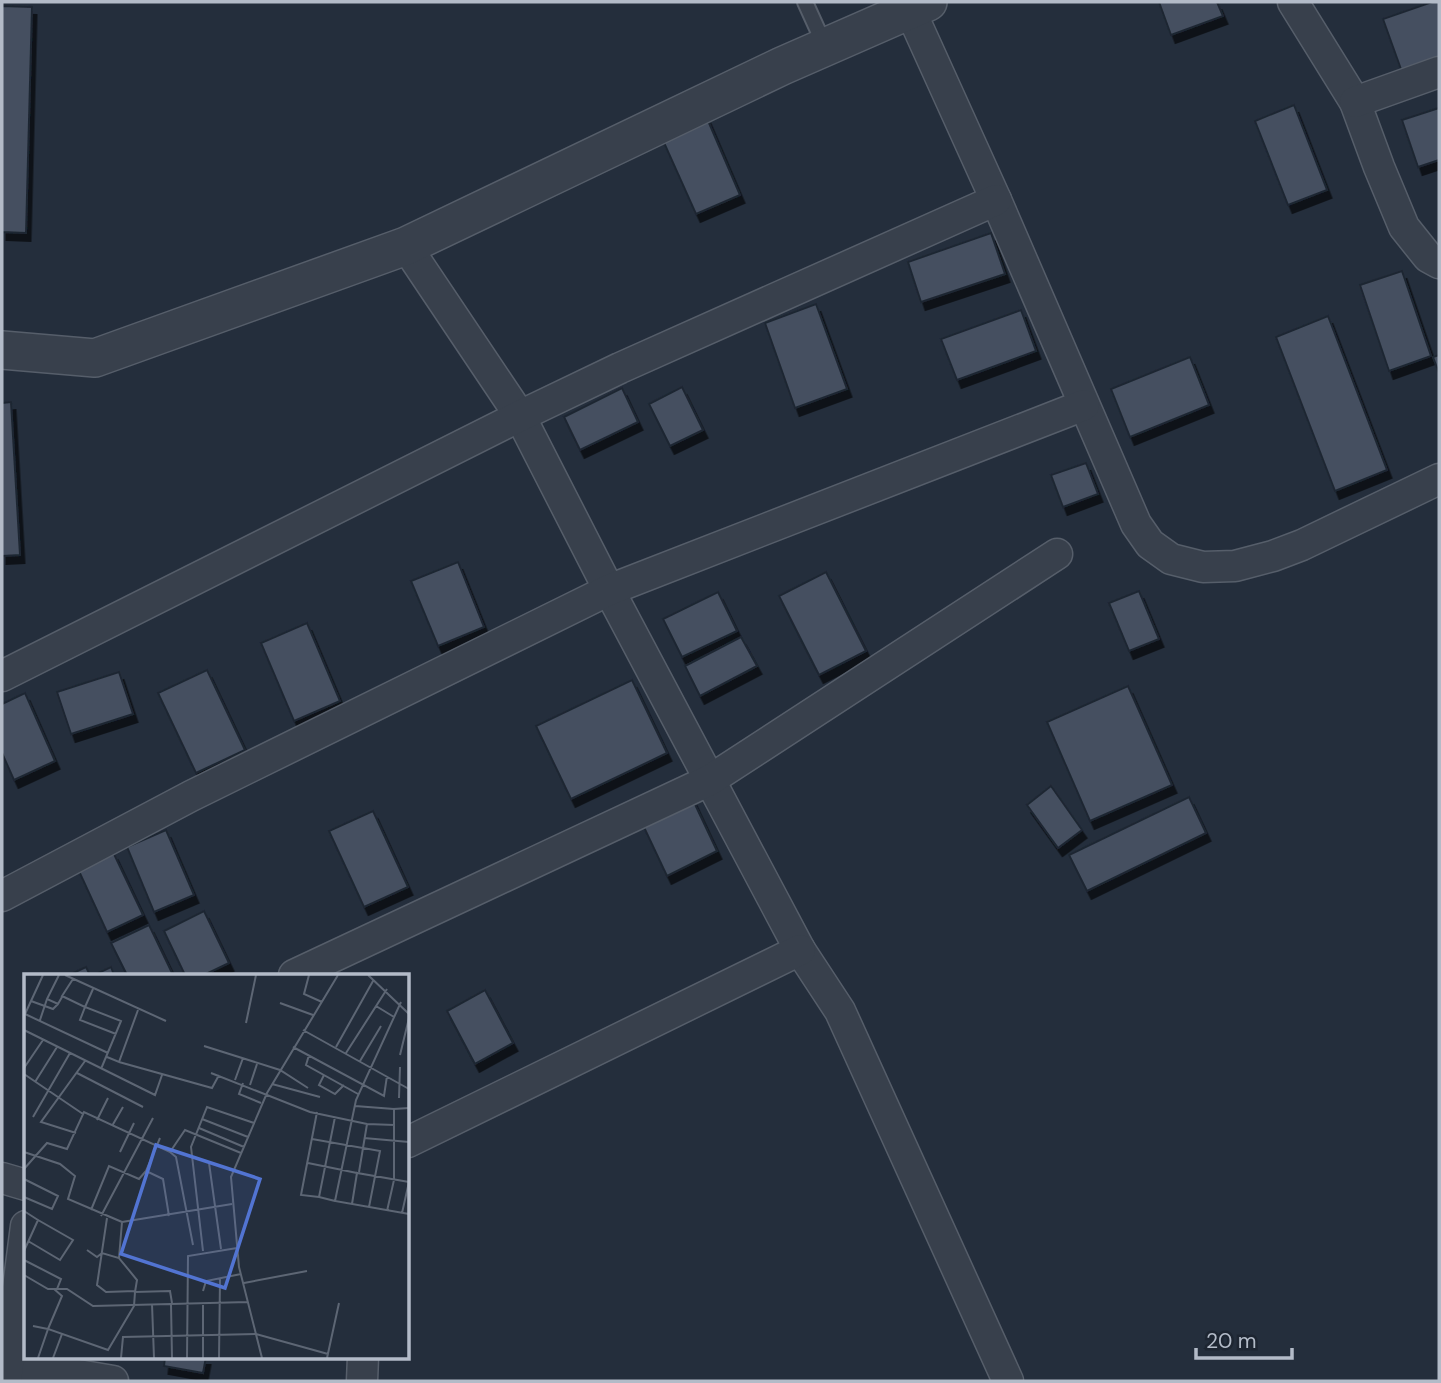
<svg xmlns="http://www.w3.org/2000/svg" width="1441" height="1383" viewBox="0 0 1441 1383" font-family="'DM Sans',sans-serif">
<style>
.building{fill:#455060;stroke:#1f2733;stroke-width:2;filter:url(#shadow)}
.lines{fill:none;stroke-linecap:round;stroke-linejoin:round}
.service-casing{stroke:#565e6a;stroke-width:18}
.minor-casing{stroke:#565e6a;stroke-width:33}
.tertiary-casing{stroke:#565e6a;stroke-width:40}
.service{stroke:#38404c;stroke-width:14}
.minor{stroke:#38404c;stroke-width:30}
.tertiary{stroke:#38404c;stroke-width:37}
.inset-road{fill:none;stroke:#5d6674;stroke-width:2}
.view{fill:#5274d2;fill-opacity:0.15;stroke:#5274d2;stroke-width:3.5}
.inset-edge{fill:none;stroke:#b3bbc8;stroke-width:3.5}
</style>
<defs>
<filter id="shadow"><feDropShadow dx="4.5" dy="8" stdDeviation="0" flood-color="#0009"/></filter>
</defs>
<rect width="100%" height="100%" fill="#242e3c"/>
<g class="building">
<path d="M1159,2H1217L1223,16L1171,35Z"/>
<path d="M1432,2H1439V59L1402,72L1383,19Z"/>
<path d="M2,6L32,7L26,233L2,232Z"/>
<path d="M1294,105L1327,190L1288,205L1255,121Z"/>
<path d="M1439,108V160L1418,167L1402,120Z"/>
<path d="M706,116L740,195L696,214L661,136Z"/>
<path d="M991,233L1005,274L921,302L908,262Z"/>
<path d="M1402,271L1431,356L1389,371L1360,285Z"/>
<path d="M816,304L847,389L795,408L765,323Z"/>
<path d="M1021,310L1036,351L957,380L941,339Z"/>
<path d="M1328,316L1387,470L1335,491L1276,337Z"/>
<path d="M1439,355V373L1433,357Z"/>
<path d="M1190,357L1209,405L1130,437L1111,389Z"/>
<path d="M682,387L703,430L670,446L649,404Z"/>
<path d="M622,388L638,422L580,450L564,417Z"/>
<path d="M11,402L20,555L2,556V403Z"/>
<path d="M1086,463L1098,494L1063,507L1051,475Z"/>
<path d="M458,562L484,627L438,646L411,581Z"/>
<path d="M826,572L866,651L819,675L779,596Z"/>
<path d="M1139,591L1159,639L1129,651L1109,603Z"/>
<path d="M718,592L737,631L682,657L663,619Z"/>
<path d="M307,623L340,701L294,721L261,643Z"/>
<path d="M741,637L757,666L700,696L685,666Z"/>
<path d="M207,670L245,750L196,773L158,693Z"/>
<path d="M119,672L133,714L71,734L57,692Z"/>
<path d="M632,680L667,753L571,799L536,726Z"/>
<path d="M1128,686L1172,785L1090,821L1047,722Z"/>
<path d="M25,693L55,761L14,780L2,753V704Z"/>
<path d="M1051,786L1082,830L1058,848L1027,805Z"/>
<path d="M1189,797L1206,833L1087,891L1069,855Z"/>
<path d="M692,798L717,851L667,876L642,823Z"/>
<path d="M373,811L408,887L364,907L329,831Z"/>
<path d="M166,830L194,895L154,912L127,847Z"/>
<path d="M113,852L143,915L107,932L78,869Z"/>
<path d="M204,911L229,963L204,975H185L164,931Z"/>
<path d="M149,925L173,975H127L111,943Z"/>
<path d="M86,967L90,975H69Z"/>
<path d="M111,967L114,975H94Z"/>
<path d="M485,990L513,1043L475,1064L447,1011Z"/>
<path d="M165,1357H206L203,1373L164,1366Z"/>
</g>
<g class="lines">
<g class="service-casing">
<path id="service" d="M805,2L825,46"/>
</g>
<g class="minor-casing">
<g id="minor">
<path d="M1293,2L1355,102L1379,167L1404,227L1428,257L1439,263"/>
<path d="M910,10L996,200L1136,524L1150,544L1171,559L1203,567L1235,566L1273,556L1302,545L1439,479"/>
<path d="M1355,102L1439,72"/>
<path d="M406,246L520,416L609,590L800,950L840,1011L1008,1381"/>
<path d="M2,676L520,416L620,368L996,200"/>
<path d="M2,896L191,796L609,590L1084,405"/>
<path d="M294,975L710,780L1057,554"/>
<path d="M408,1142L800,950"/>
<path d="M2,1178L26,1185"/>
<path d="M2,1362L113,1381"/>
<path d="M6,1381L26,1226"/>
<path d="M362,1381L363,1357"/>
</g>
</g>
<g class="tertiary-casing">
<path id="tertiary" d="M2,350L95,358L406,246L782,66L928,2"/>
</g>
<use href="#service" class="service"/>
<use href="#minor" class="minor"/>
<use href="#tertiary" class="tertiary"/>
</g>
<g transform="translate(24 974)">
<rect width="385" height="385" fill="#242e3c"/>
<path class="inset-road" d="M35,1L23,25L34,30L38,23M41,1L142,47M285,1L280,20L298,28M344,1L385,40M49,5L38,22L61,33L56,46L92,60M69,15L61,33L97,47L77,95M7,27L29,35L34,30M377,28L332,126L311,227L385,240M256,29L289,41M352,32L370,43M1,40L84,79M1,40L19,1M16,46L23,25M222,49L232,1M0,56L131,121L138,101M279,56L385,115M180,72L256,96L284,114M269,73L360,122L363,102M312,73L349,7M322,79L363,15M285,81L282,91L334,120M376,81L385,44M83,83L95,88L114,36M336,87L357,52M95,88L188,114L195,101M0,94L19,66M53,99L119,133M187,99L286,138L343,150L370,151V135L385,134M0,100L59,140M300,101L295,111L311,120L320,111M211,106L219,84M11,108L33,73M219,109L215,120L237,129M248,110L296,123M226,111L233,90M375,124L376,93M331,132L370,135M293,138L277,221L295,223M9,143L46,79M311,143L295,223L311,227M178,145L224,163M73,146L84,124M343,150L339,174L356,177L345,233M88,152L99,133M175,154L220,173M52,159L17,148L61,87M136,164L122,197L139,205L145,242M340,164L385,168M288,165L339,174L335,198M0,178L36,190L51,202L44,225L98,248L95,284M96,178L110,149M146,178L152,183L169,271M185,189L197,275M284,189L333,199M0,195L23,169L43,175L60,138L146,178L161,156L217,179M0,205L34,222L28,235L0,223M328,230L333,199L385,208M67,236L85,192L115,205L122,197M0,237L14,246L0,277M363,237L370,206V152M378,239L385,208M77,242L129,144M83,244L73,311L82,318L111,317M98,248L208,230M4,267L36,286L49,266L14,246M63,276L73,283L78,279L95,284L113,306L111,318L146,317L148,329M179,277L167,173L183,133L230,149M0,286L37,305L33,315H24L0,301M220,309L283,297M30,315L38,322L24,355L84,376L110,332L111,318M33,315H43L69,332L224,328M179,317L182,307L217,300M128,330L130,384M147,330L148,384M179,331V384M9,352L24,355L14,384M29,384L38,360M97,384L99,363L232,360L304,380M163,384L164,282L213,274M195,384L196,305M238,384L215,293L207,203L243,119L314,1M303,384L315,329"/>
<path class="view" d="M132,171L236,205L201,314L97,280Z"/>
<rect width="385" height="385" class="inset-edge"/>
</g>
<rect width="1441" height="1383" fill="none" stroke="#b3bbc8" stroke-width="7"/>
<path d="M1196 1348v10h96v-10" fill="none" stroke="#b3bbc8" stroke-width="3.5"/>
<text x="1206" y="1348" font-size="21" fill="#b3bbc8" stroke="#1d2531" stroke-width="5" paint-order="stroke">20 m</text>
</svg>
